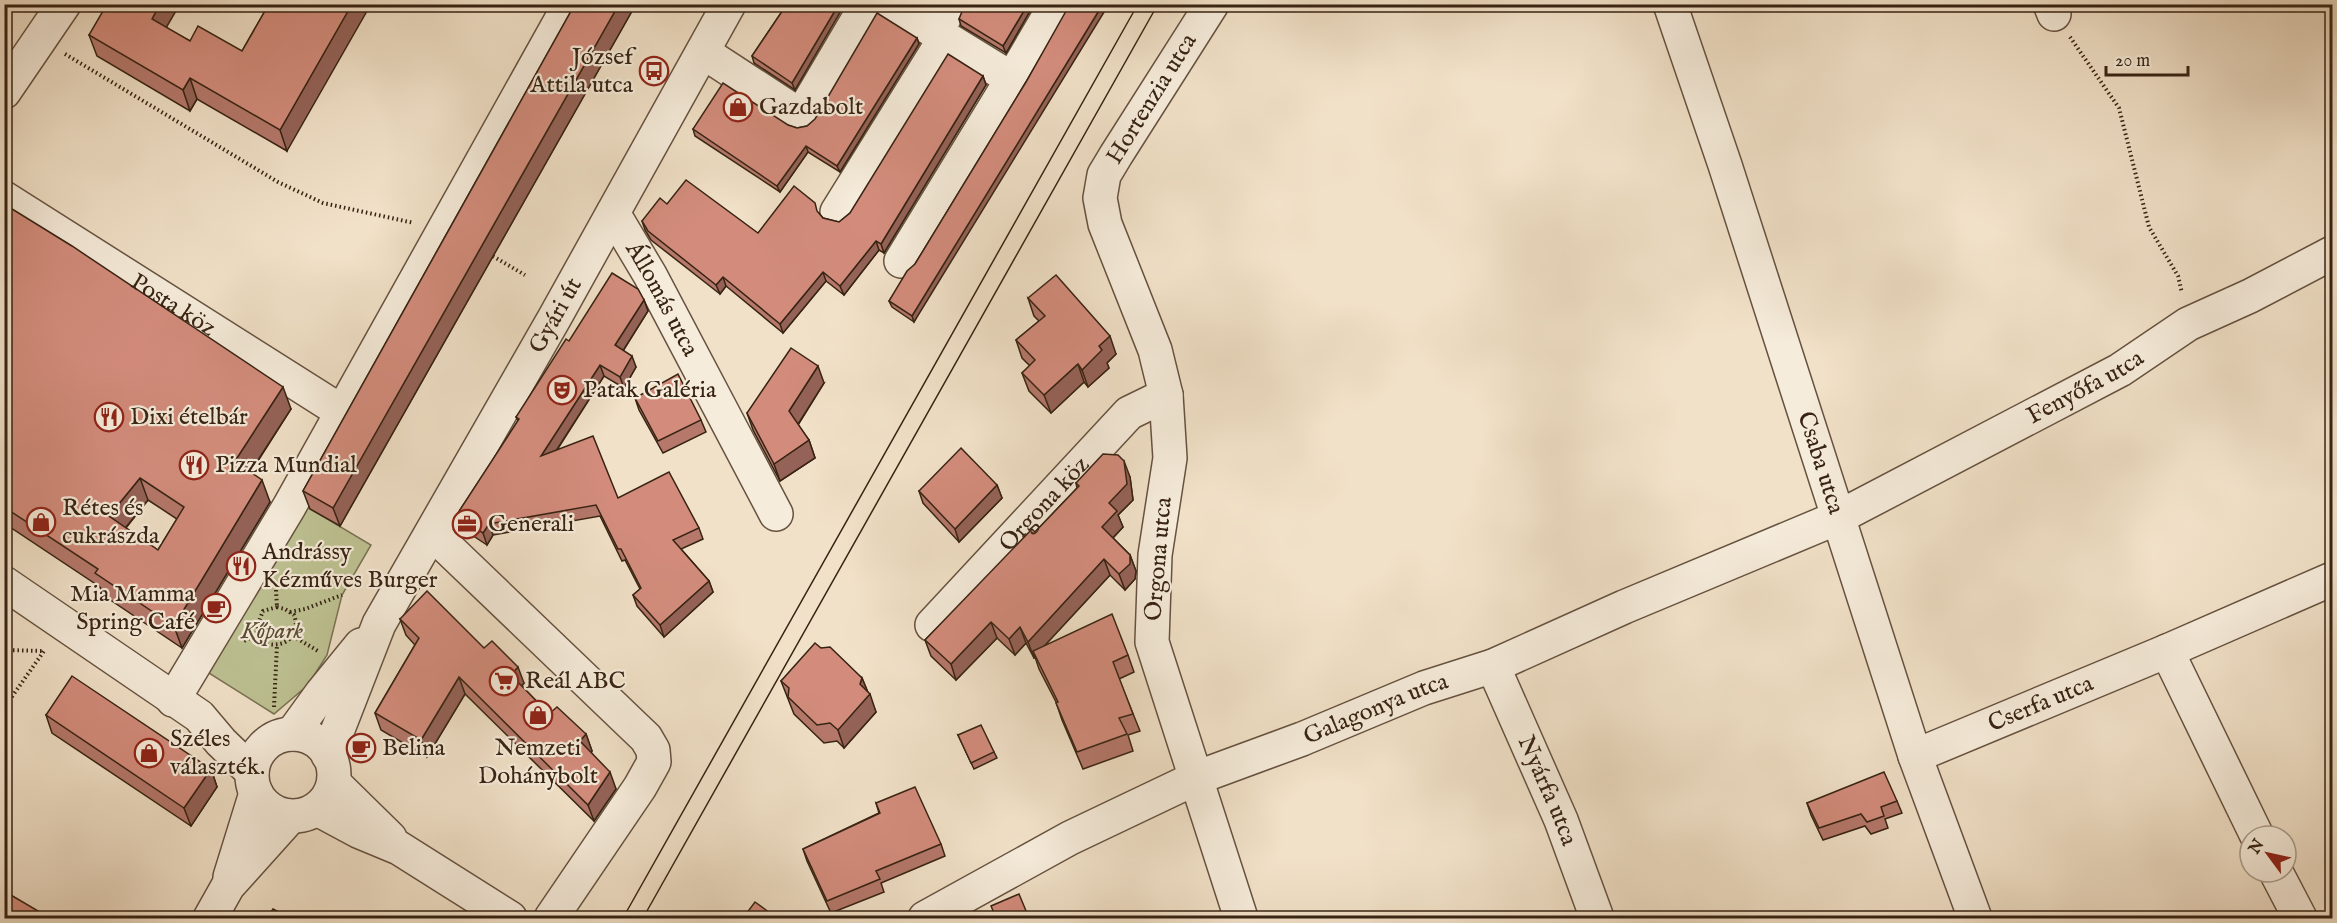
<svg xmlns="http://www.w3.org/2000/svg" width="2337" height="923" viewBox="0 0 2337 923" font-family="'IM FELL English',serif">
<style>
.park{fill:#bec293;stroke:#7a7253;stroke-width:1.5}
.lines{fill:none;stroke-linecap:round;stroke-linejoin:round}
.minor-casing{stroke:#665240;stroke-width:36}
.path{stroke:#372313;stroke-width:4;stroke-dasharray:1.5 3;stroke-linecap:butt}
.minor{stroke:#f6ecdb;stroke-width:33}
.tram{stroke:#372313;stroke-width:1.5}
.wall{fill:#b5786b;stroke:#372313;stroke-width:1.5;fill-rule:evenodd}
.shaded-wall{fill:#946257;stroke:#372313;stroke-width:1.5}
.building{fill:#d38c7c;stroke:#372313;stroke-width:1.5;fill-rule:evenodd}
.labels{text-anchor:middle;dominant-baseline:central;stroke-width:4.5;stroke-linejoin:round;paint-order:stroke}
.poi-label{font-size:24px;fill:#372313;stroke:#f6ecdb;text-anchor:start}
.street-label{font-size:24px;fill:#372313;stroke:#f6ecdb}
.park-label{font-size:24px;font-style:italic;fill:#594b33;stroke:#f6ecdb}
</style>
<rect width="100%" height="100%" fill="#f1e1c8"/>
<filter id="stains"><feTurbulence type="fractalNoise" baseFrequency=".00333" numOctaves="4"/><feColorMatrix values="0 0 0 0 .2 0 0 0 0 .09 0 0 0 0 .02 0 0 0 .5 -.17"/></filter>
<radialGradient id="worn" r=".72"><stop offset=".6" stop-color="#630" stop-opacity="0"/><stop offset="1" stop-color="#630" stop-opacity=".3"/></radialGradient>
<path class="park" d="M287,495L371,545L342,595L327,655L308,685L274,714L185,658Z"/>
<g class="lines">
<g class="minor-casing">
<g id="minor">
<path d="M890,4L1012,79L901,261"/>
<path d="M1212,4L1116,155L1104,175L1100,198L1105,224L1155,350L1166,395L1170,458L1155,555L1152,642L1241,918"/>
<path id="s1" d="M1670,4L1725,165L1915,756L1975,918"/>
<path d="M2050,4L2054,14"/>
<path d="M936,32L952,4"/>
<path d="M703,52L801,116L867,4"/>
<path d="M1012,79L1056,4"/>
<path d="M4,92L64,4"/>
<path id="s2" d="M4,198L342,412"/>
<path d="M837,212L945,38"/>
<path id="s3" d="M613,213L650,275L776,514"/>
<path d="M432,533L646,738L653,750L654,762L640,787L551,918"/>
<path d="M4,583L199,716L221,742L252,772"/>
<path id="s4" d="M932,625L1129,413L1166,395"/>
<path d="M2167,651L2257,836"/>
<path id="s5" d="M1493,666L1561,820L1597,918"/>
<path d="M173,700L289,507L570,4"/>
<circle cx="293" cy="775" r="41"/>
<path d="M292,734L321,694L361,645"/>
<path id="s6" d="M328,755L379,624L555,317L729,4"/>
<path id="s7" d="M1915,756L2167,651L2332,579"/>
<path d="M334,783L390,838"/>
<path d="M317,809L358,831L399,848L510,918"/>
<path d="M2276,872L2300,918"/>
<path d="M230,877L256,793"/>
<path d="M210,918L228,886L290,817"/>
<path id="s8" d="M925,918L1070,838L1196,778L1302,739L1424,688L1493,666L1624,607L1837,518L2120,370L2188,324L2250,296L2332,253"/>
</g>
</g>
<g class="path">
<path d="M2070,37L2119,108L2149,227L2178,276L2182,293"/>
<path d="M65,54L278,182L323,203L414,223"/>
<path d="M489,254L525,275"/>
<path d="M276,590L277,607"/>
<path d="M277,607L285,609L294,615C303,639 278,652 259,640L256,629L263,611Z"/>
<path d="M290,612L305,609L342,595"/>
<path d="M293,636L318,651"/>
<path d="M244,641L256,635"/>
<path d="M4,650L44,651L4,708"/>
<path d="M274,707L277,645"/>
</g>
<use href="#minor" class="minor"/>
<g class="tram">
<path d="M623,918L1138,4"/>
<path d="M643,918L1158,4"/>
</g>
</g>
<g class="wall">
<path d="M269,4L287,151L197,99L190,111L97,56L89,35L166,28L190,41L242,51Z"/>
<path d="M575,4H636L340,526L310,509L303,491Z"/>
<path d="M787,4L795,90L754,63L752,56Z"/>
<path d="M1034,4L1006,53L961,26L959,19Z"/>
<path d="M1070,7L914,322L892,307L889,301L915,264L1026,82Z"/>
<path d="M917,38L919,44L840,172L808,152L780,192L695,136L693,129L788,125L797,128L807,126Z"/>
<path d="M983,76L986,85L884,253L879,250L844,295L826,281L783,333L726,286L720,294L651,240L645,230L642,221L667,204L758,233L819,213L823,218L839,222L850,213Z"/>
<path d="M4,204L291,409L251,472L270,502L182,648L103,595L100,587L4,523ZM148,500L177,519L158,550L126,528Z"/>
<path d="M1028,298L1116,354L1107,363L1109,368L1088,387L1084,382L1051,413L1029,391L1022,373L1030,366L1022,358L1016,340L1039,321L1034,316Z"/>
<path d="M644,300L648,311L623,351L636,367L624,388L604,376L557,450L618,498L699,528L703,539L681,549L709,581L713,592L664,637L637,606L633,595L640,589L625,560L622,561L600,516L493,535L487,545L460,527L456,516L518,421L516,417Z"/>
<path d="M824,383L798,425L809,440L815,458L780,481L753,430L747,413Z"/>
<path d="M635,398L701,420L706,432L663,453L639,410Z"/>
<path d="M1130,477L1133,500L1118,515L1123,527L1113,538L1130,555L1136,571L1135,579L1125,590L1110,575L1045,645L1128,655L1134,672L1119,679L1140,731L1128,735L1133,751L1083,769L1062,720L1056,702L1039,669L1035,657L1034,658L1026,643L1015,655L997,638L956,680L931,656L925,640L1035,532L1077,488L1076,483Z"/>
<path d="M997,485L1002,498L959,542L923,503L919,491Z"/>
<path d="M400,619L484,648L524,683L522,686L549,714L586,734L592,751L591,752L616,789L594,821L465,694L427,757L381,730L375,713L415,645L406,635Z"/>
<path d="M821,648L862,678L876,712L844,748L837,741L824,743L794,714L781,681Z"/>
<path d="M46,715L211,769L217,787L191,826L52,733Z"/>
<path d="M958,735L994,752L997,758L974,769Z"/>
<path d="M1897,801L1902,813L1885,819L1888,828L1871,834L1865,826L1823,840L1811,815L1807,803Z"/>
<path d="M876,803L941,844L945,856L881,883L884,892L831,913L807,861L803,849L879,813Z"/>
</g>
<g class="shaded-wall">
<path d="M160,4H180L159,40L152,19Z"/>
<path d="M352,4H371L287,151L280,130Z"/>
<path d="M619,4H636L340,526L333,508Z"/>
<path d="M839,4H845L795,90L792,83Z"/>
<path d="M1028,4H1034L1006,53L1003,46Z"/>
<path d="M1103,4H1109L914,322L912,316Z"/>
<path d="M917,38L919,44L840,172L837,166Z"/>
<path d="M983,76L986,85L884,253L881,244Z"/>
<path d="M190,78L197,99L190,111L183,90Z"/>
<path d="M806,146L808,152L780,192L777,186Z"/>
<path d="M876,241L879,250L844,295L840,286Z"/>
<path d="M823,272L826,281L783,333L780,324Z"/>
<path d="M723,277L726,286L720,294L716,285Z"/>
<path d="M644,300L648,311L619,357L615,345Z"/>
<path d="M1110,336L1116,354L1107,363L1109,368L1088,387L1082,370L1099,346Z"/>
<path d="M632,356L636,367L624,388L620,377Z"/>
<path d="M1078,364L1084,382L1051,413L1044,395Z"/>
<path d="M600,365L604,376L545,468L541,456Z"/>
<path d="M818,366L824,383L795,429L789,411Z"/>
<path d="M283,387L291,409L243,483L235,461Z"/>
<path d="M809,440L815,458L780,481L774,464Z"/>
<path d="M1124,461L1130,477L1133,500L1118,515L1123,527L1108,543L1102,527L1109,503Z"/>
<path d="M140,478L148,500L117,538L109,516Z"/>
<path d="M262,480L270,502L182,648L174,626Z"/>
<path d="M997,485L1002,498L959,542L955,529Z"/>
<path d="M489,524L493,535L487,545L483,533Z"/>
<path d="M1130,555L1136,571L1135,579L1125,590L1119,574Z"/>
<path d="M1104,559L1110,575L1035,656L1033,651L1035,657L1034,658L1028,642Z"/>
<path d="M709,581L713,592L664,637L660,625Z"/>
<path d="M991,622L997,638L956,680L951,664Z"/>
<path d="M1020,627L1026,643L1015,655L1009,639Z"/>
<path d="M518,667L524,683L517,691L511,675Z"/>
<path d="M459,677L465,694L427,757L421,740Z"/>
<path d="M862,678L869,695L870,694L876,712L844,748L838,730L860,684Z"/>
<path d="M586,734L592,751L586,757L580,741Z"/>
<path d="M211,769L217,787L191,826L184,808Z"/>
<path d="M610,772L616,789L594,821L588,805Z"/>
</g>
<g class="building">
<path d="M107,4H160L152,19L190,41L198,26L242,51L269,4H352L280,130L190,78L183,90L89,35Z"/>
<path d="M575,4H619L333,508L303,491Z"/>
<path d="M787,4H839L792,83L752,56Z"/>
<path d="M965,4H1028L1003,46L959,19Z"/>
<path d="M1070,4H1103L912,316L889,301L907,271L915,264L1026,82Z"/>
<path d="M877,13L917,38L837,166L806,146L777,186L693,129L723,83L788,125L797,128L807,126L815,119Z"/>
<path d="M948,54L983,76L881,244L876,241L840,286L823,272L780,324L723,277L716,285L648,231L642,221L660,198L667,204L686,180L758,233L794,186L815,203L817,211L823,218L839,222L850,213Z"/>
<path d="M4,204L72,246L283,387L235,461L262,480L174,626L95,573L98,569L4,507ZM140,478L184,507L158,550L109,516Z"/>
<path d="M612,273L638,289L644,300L615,345L632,356L620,377L600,365L541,456L593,436L618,498L669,472L699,528L673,540L709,581L660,625L633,595L641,588L621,549H618L596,505L489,524L483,533L456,516L519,419L516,417L566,339L569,341Z"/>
<path d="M1056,275L1110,336L1099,346L1102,350L1082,370L1078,364L1044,395L1022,373L1035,360L1016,340L1045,316L1028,298Z"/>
<path d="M791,348L818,366L789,411L809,440L774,464L747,413Z"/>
<path d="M678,374L701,420L658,441L635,398Z"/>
<path d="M961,448L997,485L955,529L919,491Z"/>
<path d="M1103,454L1118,455L1124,461L1127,484L1109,503L1117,511L1102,527L1130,555V564L1119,574L1104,559L1028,642L1020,627L1009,639L991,622L951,664L925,640L1032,529L1035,532L1079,486L1076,483Z"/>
<path d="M427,591L484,648L492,641L518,667L511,675L549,714L557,707L586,734L580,741L610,772L588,805L459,677L421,740L375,713L419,638L400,619Z"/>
<path d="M1112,614L1128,655L1113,662L1133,714L1119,718L1127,734L1077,752L1056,703L1058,702L1033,651Z"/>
<path d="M815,643L821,648L830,647L862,678L860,684L870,694L838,730L830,723L817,725L788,697L789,688L781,681Z"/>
<path d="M72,676L211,769L184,808L46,715Z"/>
<path d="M981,725L994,752L971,763L958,735Z"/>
<path d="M1884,772L1897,801L1881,807L1884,816L1867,822L1861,814L1819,828L1807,803Z"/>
<path d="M915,787L941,844L876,871L880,879L827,901L803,849L880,813L876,803Z"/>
<path d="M4,891L50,918H4Z"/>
<path d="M1019,894L1029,918H982L994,913L991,906Z"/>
<path d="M755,902L777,918H743Z"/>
<path d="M273,909L290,918H267Z"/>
</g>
<defs>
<g id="bus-ring" transform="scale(1.5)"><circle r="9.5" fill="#f6ecdb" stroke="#8f2418" stroke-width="1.5"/><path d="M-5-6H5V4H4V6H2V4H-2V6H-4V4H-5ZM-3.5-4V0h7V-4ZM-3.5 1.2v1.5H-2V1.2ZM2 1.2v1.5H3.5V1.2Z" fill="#8f2418"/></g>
<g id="shop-ring" transform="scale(1.5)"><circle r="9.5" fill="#f6ecdb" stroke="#8f2418" stroke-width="1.5"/><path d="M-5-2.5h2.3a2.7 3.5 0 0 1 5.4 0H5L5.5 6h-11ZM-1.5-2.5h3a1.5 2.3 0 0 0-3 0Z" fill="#8f2418"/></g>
<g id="theatre-ring" transform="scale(1.5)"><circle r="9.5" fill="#f6ecdb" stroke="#8f2418" stroke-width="1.5"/><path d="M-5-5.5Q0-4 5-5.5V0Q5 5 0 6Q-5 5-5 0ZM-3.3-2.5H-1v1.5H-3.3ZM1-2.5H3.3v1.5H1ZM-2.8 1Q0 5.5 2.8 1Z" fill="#8f2418"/></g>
<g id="restaurant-ring" transform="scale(1.5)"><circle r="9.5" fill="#f6ecdb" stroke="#8f2418" stroke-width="1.5"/><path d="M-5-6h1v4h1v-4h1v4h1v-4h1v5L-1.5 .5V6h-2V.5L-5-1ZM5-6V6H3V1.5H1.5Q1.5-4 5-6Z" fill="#8f2418"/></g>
<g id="office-ring" transform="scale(1.5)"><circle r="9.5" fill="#f6ecdb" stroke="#8f2418" stroke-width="1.5"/><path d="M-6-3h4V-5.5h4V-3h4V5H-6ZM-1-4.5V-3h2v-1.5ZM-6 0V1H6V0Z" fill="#8f2418"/></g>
<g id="cafe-ring" transform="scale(1.5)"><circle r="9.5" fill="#f6ecdb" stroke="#8f2418" stroke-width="1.5"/><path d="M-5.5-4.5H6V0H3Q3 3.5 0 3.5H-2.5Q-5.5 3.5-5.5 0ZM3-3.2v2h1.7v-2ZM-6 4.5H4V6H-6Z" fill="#8f2418"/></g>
<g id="supermarket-ring" transform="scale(1.5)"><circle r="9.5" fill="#f6ecdb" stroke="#8f2418" stroke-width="1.5"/><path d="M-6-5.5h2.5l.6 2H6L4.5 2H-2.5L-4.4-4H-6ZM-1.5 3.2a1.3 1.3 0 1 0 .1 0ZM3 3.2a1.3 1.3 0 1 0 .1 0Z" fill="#8f2418"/></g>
</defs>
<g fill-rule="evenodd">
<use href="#bus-ring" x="654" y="71"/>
<use href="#shop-ring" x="738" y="107"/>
<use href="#theatre-ring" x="562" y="390"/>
<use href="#restaurant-ring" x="109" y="417"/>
<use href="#restaurant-ring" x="194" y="465"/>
<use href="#shop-ring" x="41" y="522"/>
<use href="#office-ring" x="467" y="524"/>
<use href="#restaurant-ring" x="241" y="566"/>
<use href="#cafe-ring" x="216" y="608"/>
<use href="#supermarket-ring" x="504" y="681"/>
<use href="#shop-ring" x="538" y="715"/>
<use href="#cafe-ring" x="361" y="748"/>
<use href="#shop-ring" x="149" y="753"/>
</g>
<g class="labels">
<g class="poi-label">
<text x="633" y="57" text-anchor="end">József<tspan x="633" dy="28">Attila utca</tspan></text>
<text x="759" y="107">Gazdabolt</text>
<text x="583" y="390">Patak Galéria</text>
<text x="130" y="417">Dixi ételbár</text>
<text x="215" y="465">Pizza Mundial</text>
<text x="62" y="508">Rétes és<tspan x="62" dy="28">cukrászda</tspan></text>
<text x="488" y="524">Generali</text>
<text x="262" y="552">Andrássy<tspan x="262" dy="28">Kézműves Burger</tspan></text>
<text x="195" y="594" text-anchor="end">Mia Mamma<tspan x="195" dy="28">Spring Café</tspan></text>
<text x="525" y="681">Reál ABC</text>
<text x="170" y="739">Széles<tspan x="170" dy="28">választék.</tspan></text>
<text x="382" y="748">Belina</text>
<text x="538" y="748" text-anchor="middle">Nemzeti<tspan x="538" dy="28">Dohánybolt</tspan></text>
</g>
<g class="street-label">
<text transform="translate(1152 99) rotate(-58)">Hortenzia utca</text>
<text stroke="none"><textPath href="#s3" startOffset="99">Állomás utca</textPath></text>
<text stroke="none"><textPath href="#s2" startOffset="200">Posta köz</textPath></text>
<text stroke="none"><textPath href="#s6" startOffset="496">Gyári út</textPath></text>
<text stroke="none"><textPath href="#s8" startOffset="1278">Fenyőfa utca</textPath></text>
<text stroke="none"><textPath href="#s1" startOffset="483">Csaba utca</textPath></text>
<text stroke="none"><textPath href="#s4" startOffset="165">Orgona köz</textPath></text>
<text transform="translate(1159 559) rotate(-85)">Orgona utca</text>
<text stroke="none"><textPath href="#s7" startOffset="136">Cserfa utca</textPath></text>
<text stroke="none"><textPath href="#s8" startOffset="498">Galagonya utca</textPath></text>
<text stroke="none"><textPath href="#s5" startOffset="136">Nyárfa utca</textPath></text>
</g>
<g class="park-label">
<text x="272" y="631">Kőpark</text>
</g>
</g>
<rect width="2337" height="923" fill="none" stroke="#f1e1c8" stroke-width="24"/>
<rect x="6" y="6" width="2325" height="911" fill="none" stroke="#372313" stroke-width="3"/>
<rect x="12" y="12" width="2313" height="899" fill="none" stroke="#372313" stroke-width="1.5"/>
<g transform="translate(2268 854) rotate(303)"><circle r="28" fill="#f6ecdb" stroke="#aa9c8b" stroke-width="1.5"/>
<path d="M0-4.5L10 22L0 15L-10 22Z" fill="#8f2418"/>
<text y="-9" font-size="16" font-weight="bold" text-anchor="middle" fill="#372313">N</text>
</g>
<path d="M2106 66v9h82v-9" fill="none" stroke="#372313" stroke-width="3"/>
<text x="2115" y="66" font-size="18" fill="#372313" stroke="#f6ecdb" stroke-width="4.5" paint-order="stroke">20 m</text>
<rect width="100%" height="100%" filter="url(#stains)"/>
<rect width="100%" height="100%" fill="url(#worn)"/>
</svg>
